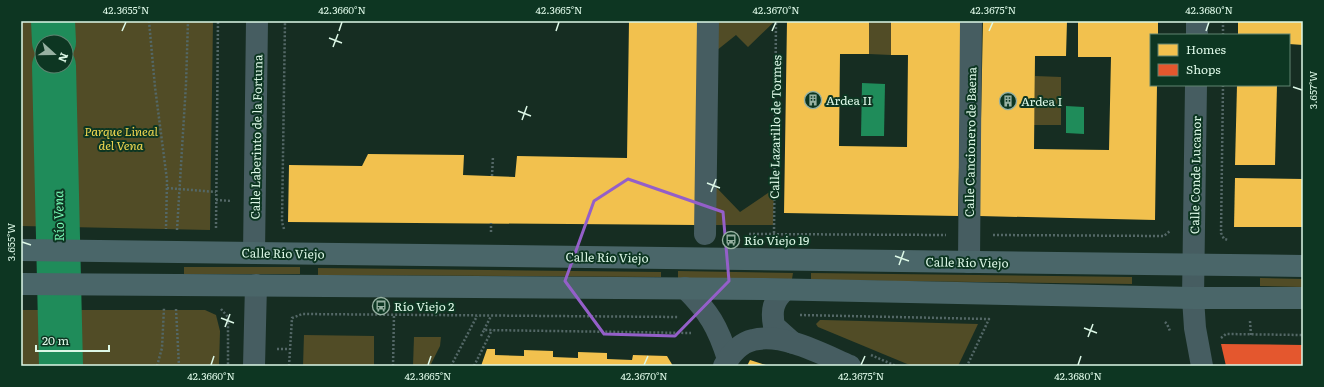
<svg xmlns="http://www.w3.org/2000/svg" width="1324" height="387" viewBox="0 0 1324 387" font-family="Literata,serif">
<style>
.green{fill:#514c26;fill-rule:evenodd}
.water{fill:#1f8c5a}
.homes{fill:#f2c14e}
.shops{fill:#e4572e}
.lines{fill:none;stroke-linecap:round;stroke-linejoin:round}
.river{stroke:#1f8c5a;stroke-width:44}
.path{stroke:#546867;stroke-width:2.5;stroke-dasharray:2 2;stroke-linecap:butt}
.minor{stroke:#465d61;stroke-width:22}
.major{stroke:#4a6669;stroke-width:22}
.marked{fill:none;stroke:#945fc9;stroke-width:3;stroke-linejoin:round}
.ticks{fill:none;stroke:#ddf8e7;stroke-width:1.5}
.labels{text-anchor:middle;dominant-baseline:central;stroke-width:4;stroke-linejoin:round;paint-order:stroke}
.poi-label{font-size:12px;fill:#ddf8e7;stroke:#0d3622;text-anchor:start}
.street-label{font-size:12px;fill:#ddf8e7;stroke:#0d3622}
.park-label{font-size:12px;font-style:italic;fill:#f1d851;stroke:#0d3622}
.water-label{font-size:13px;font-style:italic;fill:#78fbb6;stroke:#0d3622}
.neatline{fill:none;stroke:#ddf8e7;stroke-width:1.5}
.ticks-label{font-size:10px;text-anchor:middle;fill:#ddf8e7}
</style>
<rect width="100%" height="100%" fill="#162d22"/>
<g class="green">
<path d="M21,21H213L210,230L21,226ZM42,42H66V66H42Z"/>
<path d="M716,21H775L748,47L736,35L716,51Z"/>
<path d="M869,21H891V55L869,54Z"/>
<path d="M1035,76L1061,77V125H1034Z"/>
<path d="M714,185L740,212L774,189L773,225H713Z"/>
<rect x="184" y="267" width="116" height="7"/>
<path d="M318,268L661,272V277L318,275Z"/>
<path d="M678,271L793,273L792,279L678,278Z"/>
<path d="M811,273L1132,277V284L811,280Z"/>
<path d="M1260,278L1303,279V287L1260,286Z"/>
<path d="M21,310H205L216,315L220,331L219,366H21Z"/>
<path d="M820,320H823L978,324L958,366H912L818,327L816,324Z"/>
<path d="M304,335L374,336V366H303Z"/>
<path d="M414,337H441L440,346L430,366H413Z"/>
</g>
<g class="water">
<path d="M862,83L885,84L884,136H861Z"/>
<path d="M1066,106L1084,107V134L1066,133Z"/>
</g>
<g class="homes">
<path d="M629,21H698L696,225L288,222L289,165L362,166L368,154L464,155L463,175L515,177L517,156L627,158Z"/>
<path d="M787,21H869V54H840L839,146L907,147L908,55H891V21H962L958,216L784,213Z"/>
<path d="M983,21H1067L1066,56H1035L1034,149L1109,150L1111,57H1078V21H1158V35H1151V85H1157L1155,220L979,216Z"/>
<path d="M1238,21H1303V45L1289,44V35H1238Z"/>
<path d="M1237,85H1277L1275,165H1235Z"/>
<path d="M1235,178L1303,179V227H1234Z"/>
<path d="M487,349H495V355L524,356V350L553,351V357L578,358V352L607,353V359L632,360L633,355L667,356L673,366H481Z"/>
<path d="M750,360L769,366H747Z"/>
</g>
<path class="shops" d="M1221,344L1303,345V366H1226Z"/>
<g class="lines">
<g class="river">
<path d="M53,21L54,42"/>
<path d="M54,66L61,366"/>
</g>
<g class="path">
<path d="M149,21L155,87L167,180L166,229"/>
<path d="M1223,35V21"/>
<path d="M1223,85L1221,233L1224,239L1229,240"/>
<path d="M492,176L493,156"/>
<path d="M167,188L216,192"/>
<path d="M216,200L232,201"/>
<path d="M216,228L218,21"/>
<path d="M284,229L282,222L285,21"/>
<path d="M177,230L186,84L188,21"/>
<path d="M491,232V223"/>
<path d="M774,233L776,21"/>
<path d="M749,234L946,235"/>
<path d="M993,235L1164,236L1170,231"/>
<path d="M176,309L179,366"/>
<path d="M221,309L228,317V366"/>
<path d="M800,315L989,319L967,366"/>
<path d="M1250,321L1251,335"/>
<path d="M1165,322L1167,324L1170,331"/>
<path d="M484,330L491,316"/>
<path d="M481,336L484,330L691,333"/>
<path d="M1221,338L1226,334L1303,335"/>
<path d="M277,349H289"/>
<path d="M871,355L896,366"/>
<path d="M157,366L162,348L164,308"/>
<path d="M289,366L292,318L302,314L679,317"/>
<path d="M393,366L394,315"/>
<path d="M451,366L477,316"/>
<path d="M474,366L492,330"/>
</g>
<g class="minor">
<path d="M1197,35V21"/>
<path d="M1196,85L1193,298L1195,328L1202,366"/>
<path d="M705,234L708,21"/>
<path d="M254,253L257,21"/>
<path d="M969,262L971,21"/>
<path d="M685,288C709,312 718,327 728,359"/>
<path d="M785,290C773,301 771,310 774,326L793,343"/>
<path d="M254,366L256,285"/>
<path d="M724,366C730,355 740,343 753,340C782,332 824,355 850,366"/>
</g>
<g class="major">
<path d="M21,250L1303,266"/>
<path d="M21,284L764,289L1193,298H1303"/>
</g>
</g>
<path class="marked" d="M628,179L723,212L729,281L675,336L604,334L565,281L594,201Z"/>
<path class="ticks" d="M122,31L126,22M339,31L342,22M556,31L559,22M772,31L776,22M989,31L993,22M1206,31L1209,22M329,38L342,43M333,47L338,34M1293,87L1302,90M518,111L531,116M522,120L527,106M707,183L720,188M711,192L716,179M22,242L31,245M895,256L909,261M899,265L904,251M221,318L234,323M225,327L230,314M1084,328L1097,333M1088,337L1093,324M211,365L214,356M428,365L431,356M644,365L648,356M861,365L865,356M1078,365L1081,356"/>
<defs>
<g id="building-ring" transform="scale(0.9)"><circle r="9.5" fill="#0d3622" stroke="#97b1a2" stroke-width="1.5"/><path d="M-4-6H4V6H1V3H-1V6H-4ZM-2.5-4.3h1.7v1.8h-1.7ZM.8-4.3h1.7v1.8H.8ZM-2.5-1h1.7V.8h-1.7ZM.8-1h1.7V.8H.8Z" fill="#97b1a2"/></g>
<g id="bus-ring" transform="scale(0.9)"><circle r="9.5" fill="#0d3622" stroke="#97b1a2" stroke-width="1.5"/><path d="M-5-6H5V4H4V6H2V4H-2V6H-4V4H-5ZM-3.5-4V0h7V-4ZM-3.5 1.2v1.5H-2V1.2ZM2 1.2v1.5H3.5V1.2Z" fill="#97b1a2"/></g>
</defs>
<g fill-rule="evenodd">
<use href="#building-ring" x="813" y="100"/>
<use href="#building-ring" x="1008" y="101"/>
<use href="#bus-ring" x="731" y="240"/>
<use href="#bus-ring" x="381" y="306"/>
</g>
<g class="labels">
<g class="poi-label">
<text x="826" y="100">Ardea II</text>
<text x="1021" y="101">Ardea I</text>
<text x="744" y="240">Río Viejo 19</text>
<text x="394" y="306">Río Viejo 2</text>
</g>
<g class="street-label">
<text transform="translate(775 127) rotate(-89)">Calle Lazarillo de Tormes</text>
<text transform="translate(256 137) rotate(-89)">Calle Laberinto de la Fortuna</text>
<text transform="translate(970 142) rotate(-89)">Calle Cancionero de Baena</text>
<text transform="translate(1195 175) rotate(-89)">Calle Conde Lucanor</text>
<text transform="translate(283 253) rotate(1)">Calle Río Viejo</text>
<text transform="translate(607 257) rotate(1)">Calle Río Viejo</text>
<text transform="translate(967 262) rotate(1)">Calle Río Viejo</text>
</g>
<g class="park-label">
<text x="121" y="131">Parque Lineal<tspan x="121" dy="14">del Vena</tspan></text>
</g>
<g class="water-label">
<text transform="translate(58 216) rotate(-91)">Río Vena</text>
</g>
</g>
<rect width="1324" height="387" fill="none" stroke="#0d3622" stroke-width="44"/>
<rect x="1150" y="34" width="140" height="52" fill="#0d3622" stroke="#608471"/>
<rect x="1158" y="44" width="20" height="12" fill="#f2c14e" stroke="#608471"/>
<text x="1186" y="54" font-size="12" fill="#ddf8e7">Homes</text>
<rect x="1158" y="64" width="20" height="12" fill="#e4572e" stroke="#608471"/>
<text x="1186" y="74" font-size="12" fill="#ddf8e7">Shops</text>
<g transform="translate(54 54) rotate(111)"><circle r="19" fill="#0d3622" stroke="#608471"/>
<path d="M0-3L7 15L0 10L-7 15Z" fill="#97b1a2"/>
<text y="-6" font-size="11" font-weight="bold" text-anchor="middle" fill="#ddf8e7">N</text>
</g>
<path d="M36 345v6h73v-6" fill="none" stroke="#ddf8e7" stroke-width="2"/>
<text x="42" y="345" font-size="12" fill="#ddf8e7" stroke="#0d3622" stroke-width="3" paint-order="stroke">20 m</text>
<rect x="22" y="22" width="1280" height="343" class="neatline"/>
<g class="ticks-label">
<text x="126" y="14">42.3655°N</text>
<text x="342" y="14">42.3660°N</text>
<text x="559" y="14">42.3665°N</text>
<text x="776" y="14">42.3670°N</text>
<text x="993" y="14">42.3675°N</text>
<text x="1209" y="14">42.3680°N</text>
<text transform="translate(1313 90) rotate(-90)" y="4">3.657°W</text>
<text transform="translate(11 242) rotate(-90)" y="4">3.655°W</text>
<text x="211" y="380">42.3660°N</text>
<text x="428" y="380">42.3665°N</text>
<text x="644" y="380">42.3670°N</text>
<text x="861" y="380">42.3675°N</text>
<text x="1078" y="380">42.3680°N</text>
</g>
</svg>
